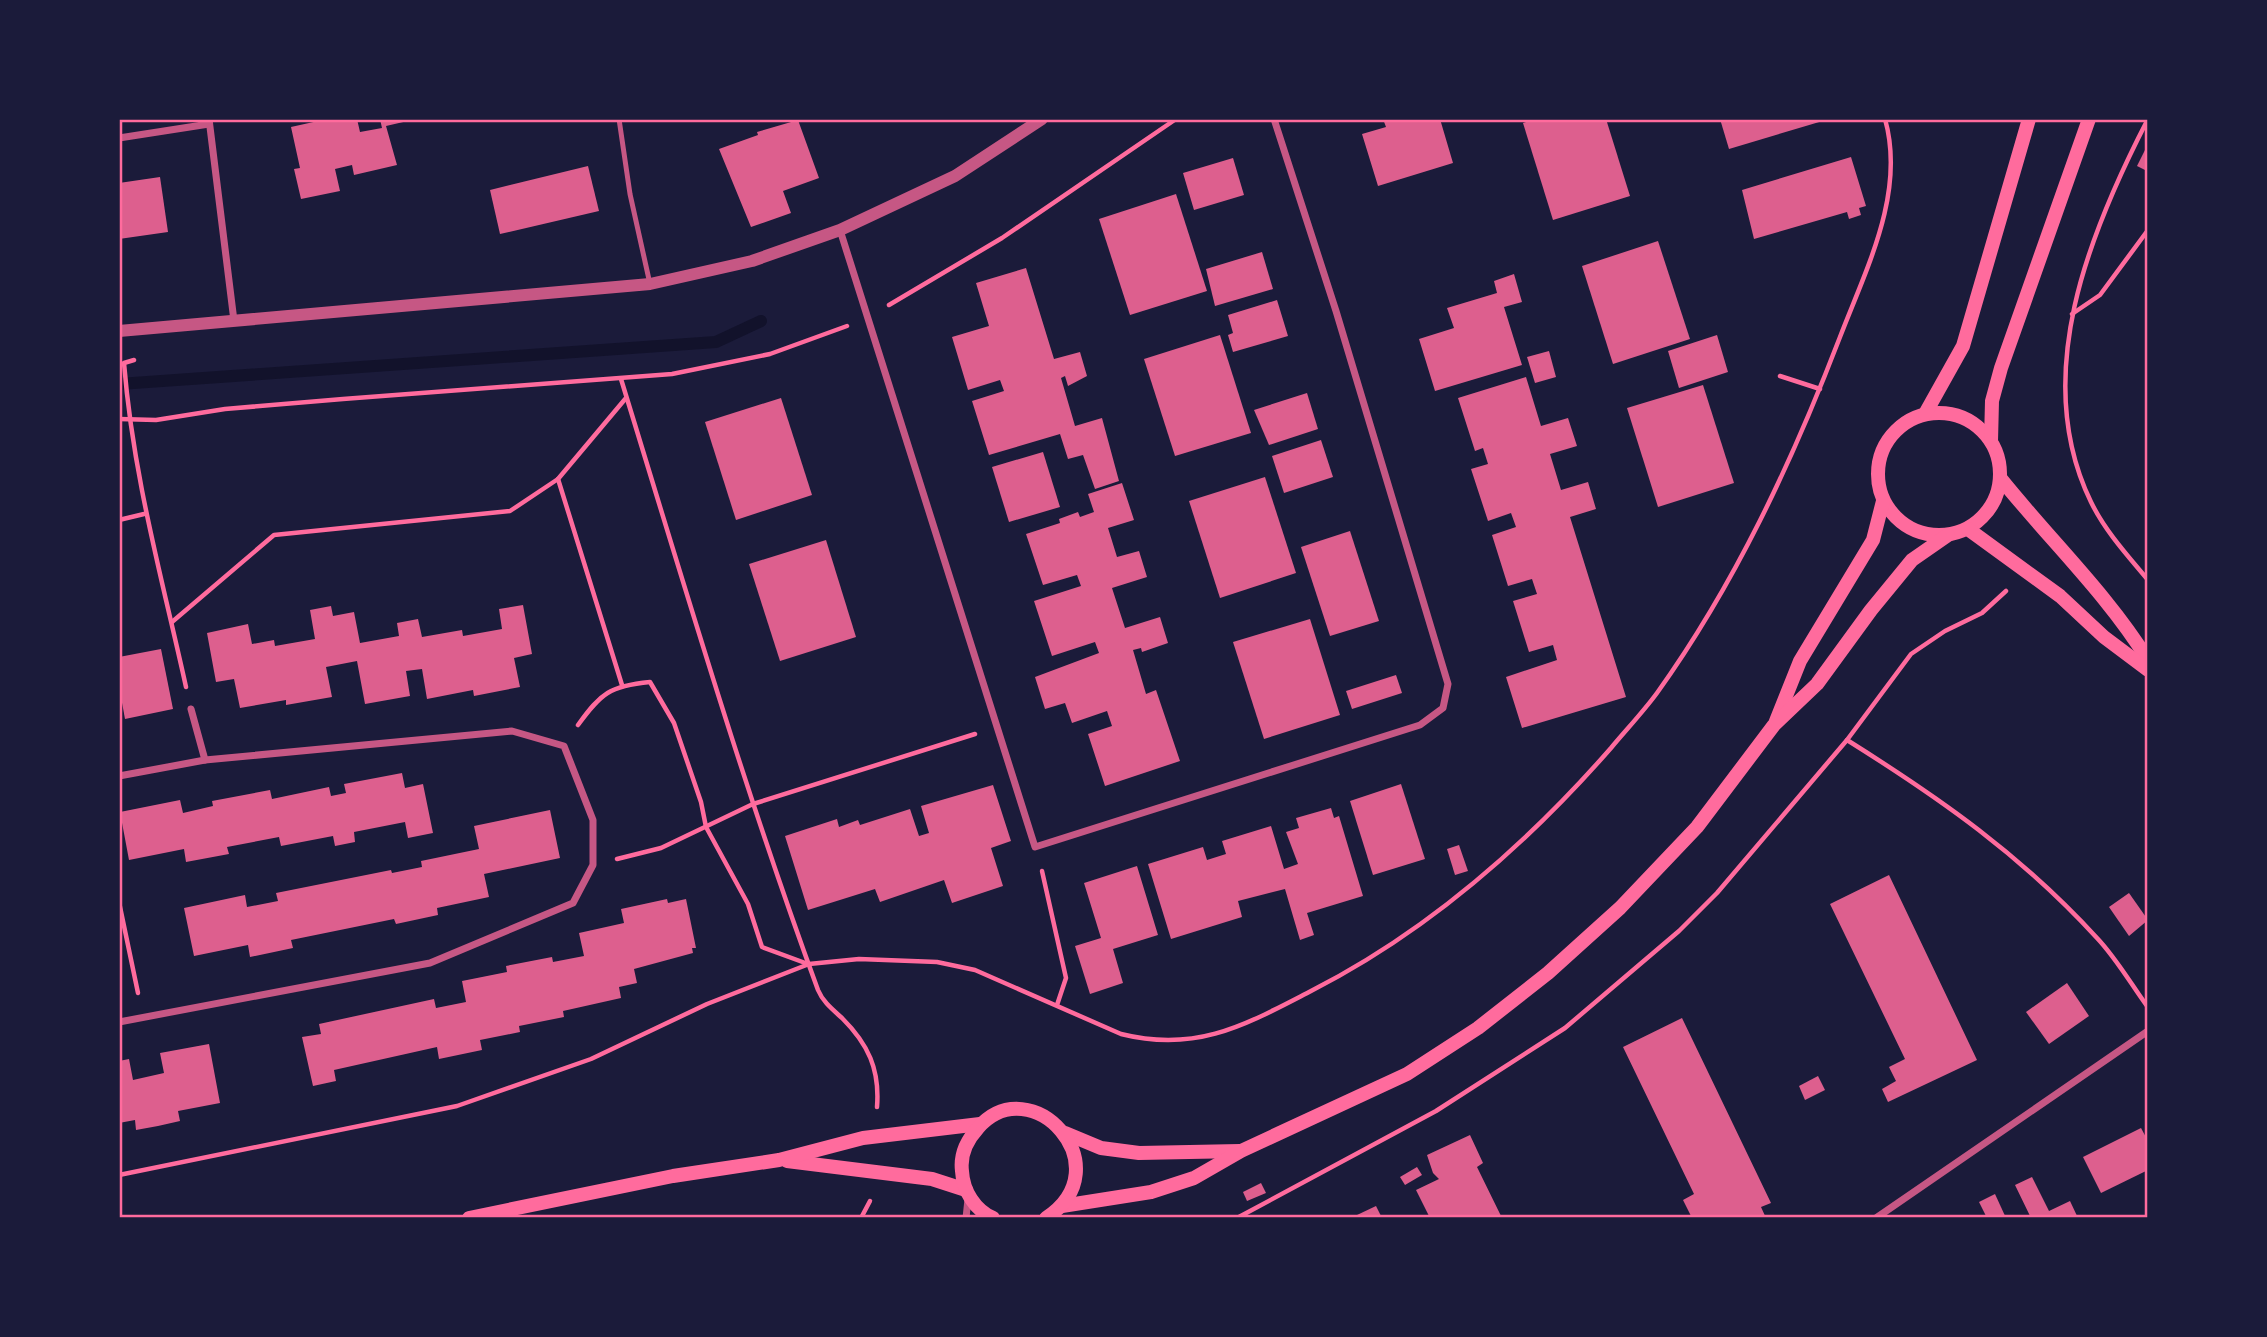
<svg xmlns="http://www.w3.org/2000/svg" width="2267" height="1337" viewBox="0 0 2267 1337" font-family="Manrope,sans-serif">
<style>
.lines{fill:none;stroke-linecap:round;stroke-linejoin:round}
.stream{stroke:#12122b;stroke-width:12}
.building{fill:#dd5f8e}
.path{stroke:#ff6b9d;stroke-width:4.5}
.service{stroke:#c65784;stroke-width:5}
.minor{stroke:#c65784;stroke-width:7}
.tertiary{stroke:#c65784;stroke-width:12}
.secondary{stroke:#ff6b9d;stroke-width:14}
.neatline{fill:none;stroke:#ff6b9d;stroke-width:2.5}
</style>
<rect width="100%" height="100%" fill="#1b1b3a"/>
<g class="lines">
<path class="stream" d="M119,384L716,342L761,321"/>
</g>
<g class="building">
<path d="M327,119H357L360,132L382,128L380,119L412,120L386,126L397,165L354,175L352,165L335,169L340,191L301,199L294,169L300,168L291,127Z"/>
<path d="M1383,119H1440L1453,163L1378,186L1362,134L1386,127Z"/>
<path d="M1534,119H1606L1630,196L1553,220L1523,123Z"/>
<path d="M1720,119H1826V120L1729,149Z"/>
<path d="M798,120L819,178L783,191L791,213L751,227L719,149L758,135L757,132Z"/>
<path d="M2148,144V164L2145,170L2137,166Z"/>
<path d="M1851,157L1866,206L1859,208L1861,215L1849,219L1847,212L1754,239L1742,190Z"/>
<path d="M1233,158L1244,195L1194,210L1183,173Z"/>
<path d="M588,166L599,211L500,234L490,190Z"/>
<path d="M160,177L168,232L119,239V183Z"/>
<path d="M1176,194L1207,291L1130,315L1099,219Z"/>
<path d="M1658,241L1690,339L1613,364L1582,266Z"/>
<path d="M1262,252L1273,289L1215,306L1206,269Z"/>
<path d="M1026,268L1054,359L1080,352L1087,376L1068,386L1065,376L1061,378L1075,426L1102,418L1119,481L1095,489L1083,455L1068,459L1060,434L989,455L972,401L1004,391L1000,380L968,390L952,337L989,326L976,283Z"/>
<path d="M1514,274L1522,302L1504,307L1522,365L1435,391L1419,339L1454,328L1447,308L1497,293L1494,281Z"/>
<path d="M1277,300L1288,336L1233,352L1228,335L1233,333L1228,315Z"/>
<path d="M1220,335L1251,433L1175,456L1144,359Z"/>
<path d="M1717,335L1728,372L1679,388L1668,351Z"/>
<path d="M1549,351L1556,377L1535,383L1527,357Z"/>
<path d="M1526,377L1541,426L1568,418L1577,446L1550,454L1561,490L1588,482L1596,509L1570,517L1626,697L1522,728L1506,677L1557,660L1553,645L1529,652L1513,601L1537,594L1532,579L1508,586L1492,535L1516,527L1511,513L1488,521L1471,469L1488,464L1483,448L1475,451L1458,398Z"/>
<path d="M1703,385L1734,483L1658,507L1627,408Z"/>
<path d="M1307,393L1318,429L1269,445L1254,410Z"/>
<path d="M781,398L812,495L736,520L705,422Z"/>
<path d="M1321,440L1333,477L1284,493L1272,456Z"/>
<path d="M1043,452L1060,507L1009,522L992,467Z"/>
<path d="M1265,477L1296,573L1220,598L1189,501Z"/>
<path d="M1122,483L1134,520L1108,528L1117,557L1139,551L1147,577L1112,588L1125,628L1160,617L1168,643L1142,652L1141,648L1133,650L1146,694L1156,690L1180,761L1105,786L1088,734L1112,726L1107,711L1072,723L1065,703L1045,709L1035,677L1099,653L1095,642L1052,656L1034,601L1081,586L1077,575L1043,585L1026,534L1060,523L1059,519L1078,512L1080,517L1094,512L1088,494Z"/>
<path d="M1350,531L1379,621L1330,636L1301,547Z"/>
<path d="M826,540L856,637L780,661L749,564Z"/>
<path d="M523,605L532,654L514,658L520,687L474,696L473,690L427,699L422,669L406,671L410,696L365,704L357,661L326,667L332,697L286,705V700L240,708L234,679L216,682L207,633L248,624L252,644L274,640L275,646L315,639L310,610L331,606L333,616L354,612L360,643L399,636L397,623L418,619L422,637L462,630L463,636L502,629L499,609Z"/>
<path d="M1310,619L1340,715L1264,739L1233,642Z"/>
<path d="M161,649L173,709L125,719L119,686V657Z"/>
<path d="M1396,675L1402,693L1352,709L1346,691Z"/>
<path d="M402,773L405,788L423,784L433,833L408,838L405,822L354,832L355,842L335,846L333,836L281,846L279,837L227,847L229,854L186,862L184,849L129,860L120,812L180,800L183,813L213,806L212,801L270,790L272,799L329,787L331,796L346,793L344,784Z"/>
<path d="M1401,784L1425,859L1373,875L1350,801Z"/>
<path d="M993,785L1011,841L991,848L1003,886L952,903L944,880L880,902L875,889L808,910L785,836L837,819L839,827L858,820L860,825L910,809L919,836L929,833L921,806Z"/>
<path d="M1331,808L1334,818L1339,816L1363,896L1307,913L1314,935L1300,940L1285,889L1238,901L1242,917L1171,939L1148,864L1203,847L1207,860L1226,854L1222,841L1271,826L1284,869L1298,864L1286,832L1299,828L1296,818Z"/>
<path d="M550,810L560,858L484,874L489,897L437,908L438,915L396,924L394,919L291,940L293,948L250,957L248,945L194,956L184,908L245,895L247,907L278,901L276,893L391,870L392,873L422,867L421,861L479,849L474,826Z"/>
<path d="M1459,845L1468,871L1455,875L1447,849Z"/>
<path d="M1137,866L1158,935L1113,949L1123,983L1090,994L1075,946L1101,938L1084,883Z"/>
<path d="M1889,875L1977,1060L1888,1102L1882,1089L1896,1081L1889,1067L1905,1059L1830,904Z"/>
<path d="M2129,893L2148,920L2129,936L2109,907Z"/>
<path d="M667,899L668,903L686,899L696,948H692L693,953L634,969L637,983L619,987L621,998L563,1011L564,1017L519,1026L520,1032L480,1040L482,1050L439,1059L437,1047L334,1070L336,1081L313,1086L302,1037L321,1034L319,1024L434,999L436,1008L466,1002L462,981L507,972L506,966L552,957L553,962L584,956L579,933L624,923L621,909Z"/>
<path d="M2067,983L2089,1016L2049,1044L2026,1012Z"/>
<path d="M1682,1018L1771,1203L1761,1207L1766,1218H1692L1683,1200L1694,1194L1623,1047Z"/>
<path d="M209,1044L220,1103L178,1111L180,1121L158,1126L136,1130L135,1120L119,1123V1061L129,1059L133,1080L164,1073L160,1053Z"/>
<path d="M1818,1076L1825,1090L1805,1100L1799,1086Z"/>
<path d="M2141,1128L2148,1141V1170L2101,1193L2083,1157Z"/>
<path d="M1470,1135L1483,1163L1477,1167L1502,1218H1430L1416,1190L1439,1179L1433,1173L1427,1155Z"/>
<path d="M1417,1167L1422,1175L1405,1185L1400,1177Z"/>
<path d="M2032,1177L2049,1211L2070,1201L2078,1218H2031L2015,1185Z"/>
<path d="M1261,1183L1266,1193L1247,1201L1243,1192Z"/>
<path d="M1995,1194L2006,1218H1987L1979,1202Z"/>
<path d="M1376,1206L1381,1216L1359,1218L1357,1215Z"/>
</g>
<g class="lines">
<g class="path">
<path d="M2148,119C2089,233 2030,377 2091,502C2105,531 2128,556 2148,580"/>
<path d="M889,305L1002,238L1176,119"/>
<path d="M2072,314L2100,295L2148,230"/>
<path d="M134,360L124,363C133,476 162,578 186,687"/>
<path d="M1780,376L1820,389"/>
<path d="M621,379C684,584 744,789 818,990C823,1002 832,1009 842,1018C868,1044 880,1069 877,1107"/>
<path d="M119,419L156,420L225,409L343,399L672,374L770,354L847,326"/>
<path d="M558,479L622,685"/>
<path d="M119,520L144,514"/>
<path d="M172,622L274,535L510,511L558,479L626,398"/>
<path d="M578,725C601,693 610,686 650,682L674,723L701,802L706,827L748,904L762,947L808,964"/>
<path d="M1847,740C1941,799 2021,855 2097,938C2116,958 2131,984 2147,1006"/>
<path d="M617,859L661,848L753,804L975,734"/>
<path d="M1042,871L1066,978L1057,1005"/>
<path d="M119,902L138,993"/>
<path d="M119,1175L457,1106L591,1059L707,1004L809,964L859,959L937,962L975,970L1121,1034C1197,1053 1245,1025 1311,991C1425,933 1527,844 1611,748C1626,730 1643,712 1657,693C1735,584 1792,462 1840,337C1866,269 1906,193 1885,119"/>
<path d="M861,1218L870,1201"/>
<path d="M1237,1218L1436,1111L1565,1028L1679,931L1717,893L1847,740L1911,654L1945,631L1982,613L2006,591"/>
</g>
<path class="service" d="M619,119L630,194L650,284"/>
<g class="minor">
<path d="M209,119L234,321"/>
<path d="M119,138L209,124"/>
<path d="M840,230L1035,847L1420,725L1443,708L1448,684L1336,311L1274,119"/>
<path d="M191,709L205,760"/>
<path d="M119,776L205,760L512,731L564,746L593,820V865L573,903L430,963L119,1022"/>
<path d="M966,1218L968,1199"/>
<path d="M1876,1218L2148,1031"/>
</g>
<path class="tertiary" d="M119,331L650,284L752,261L840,230L955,176L1042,119"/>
<g class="secondary">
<circle cx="1939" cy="474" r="61"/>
<path d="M1925,414L1963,346L2029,119"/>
<path d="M1991,441L1992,401L2001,368L2089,119"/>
<path d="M2001,479C2050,540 2107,594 2148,660"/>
<path d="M1968,529L2060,596L2104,637L2148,670"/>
<path d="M1776,721L1800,661L1873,540L1883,501"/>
<path d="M1065,1133L1101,1148L1139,1153L1240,1151"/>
<path d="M787,1161L932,1179L966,1190"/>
<path d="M1062,1206L1151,1192L1194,1178L1241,1151L1407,1074L1478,1028L1548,973L1620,908L1697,827L1774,725L1817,684L1871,610L1912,560L1948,535"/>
<path d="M469,1218L673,1176L779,1160L863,1138L980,1124"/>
<path d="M993,1218C975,1210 963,1191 962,1171C960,1155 967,1140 978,1128C1031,1067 1124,1167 1046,1218"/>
</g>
</g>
<rect width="2267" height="1337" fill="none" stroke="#1b1b3a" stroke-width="242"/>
<rect x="121" y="121" width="2025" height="1095" class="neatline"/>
</svg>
